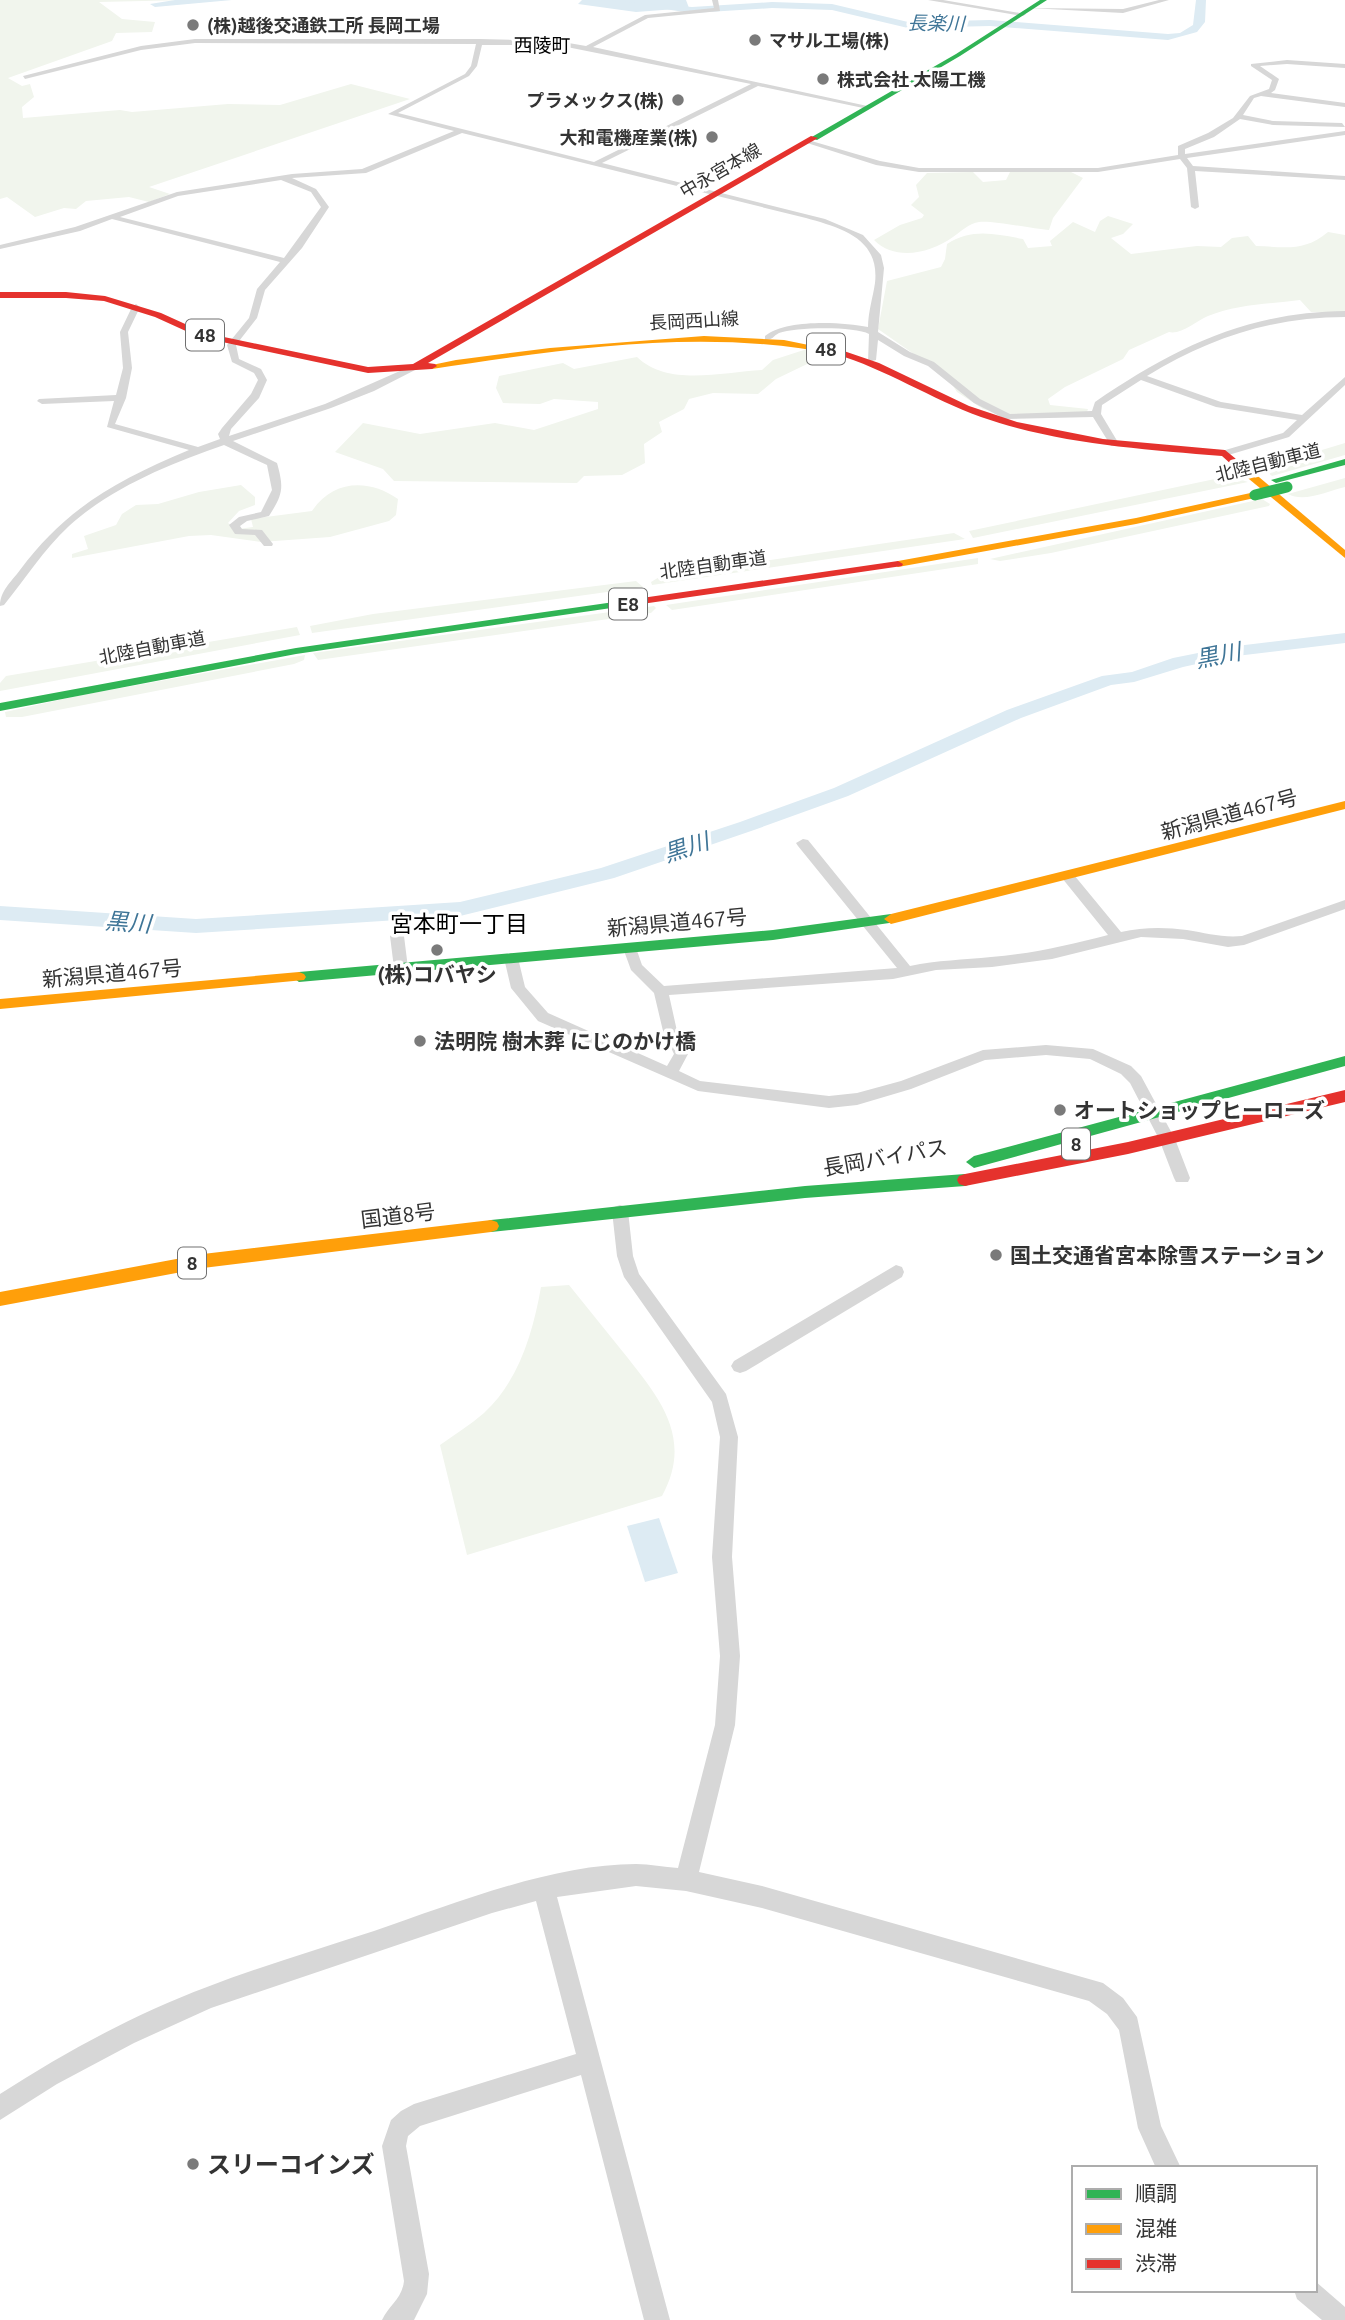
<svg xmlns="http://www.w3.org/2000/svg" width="1345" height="2320" viewBox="0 0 1345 2320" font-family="Ubuntu,'Noto Sans JP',sans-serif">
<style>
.green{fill:#f1f5ed}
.water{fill:#ddebf3}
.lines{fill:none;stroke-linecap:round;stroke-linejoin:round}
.river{fill:#ddebf3;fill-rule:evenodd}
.street{fill:#d7d7d7;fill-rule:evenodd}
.fast{fill:#30b455;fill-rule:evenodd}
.slow{fill:#ff9f0a;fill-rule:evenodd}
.jam{fill:#e5322d;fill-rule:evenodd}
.fast-bridge{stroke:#30b455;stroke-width:11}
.poi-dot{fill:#7a7a7a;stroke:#fff;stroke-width:2.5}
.labels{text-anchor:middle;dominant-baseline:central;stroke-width:7;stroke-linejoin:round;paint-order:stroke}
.far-poi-label{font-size:18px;font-weight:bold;fill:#333;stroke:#fff;text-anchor:start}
.far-street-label{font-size:18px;fill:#333;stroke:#fff}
.far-water-label{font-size:19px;font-style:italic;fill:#3f7597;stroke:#fff}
.far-neighbourhood-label{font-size:19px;fill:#000;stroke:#fff}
.shield{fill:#fff;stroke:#707070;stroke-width:2}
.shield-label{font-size:19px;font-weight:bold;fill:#333}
.street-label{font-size:21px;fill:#333;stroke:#fff}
.poi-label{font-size:21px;font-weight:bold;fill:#333;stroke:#fff;text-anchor:start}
.water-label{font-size:23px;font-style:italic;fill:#3f7597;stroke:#fff}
.neighbourhood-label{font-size:23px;fill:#000;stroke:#fff}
.near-poi-label{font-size:24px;font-weight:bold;fill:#333;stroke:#fff;text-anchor:start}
</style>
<rect width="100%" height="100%" fill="#fff"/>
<g class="green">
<path d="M0,0H188L99,2L122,19L155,22L152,32L116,33L112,41L8,78L22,86L30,84L34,97L22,107L23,118L120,110L132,112L228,104L280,105L351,84L410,99L149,187L170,194L149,202L129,197L86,201L76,209L64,208L35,217L7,197L0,199Z"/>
<path d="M973,172L983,182L1006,180L1010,172H1071L1083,178L1053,218L1049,230C1034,229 991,220 979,222C970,223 960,232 953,237C929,254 895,261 874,240L900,225L922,218L924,215L911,205L919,197L916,185L927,173Z"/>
<path d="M1108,216L1133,224L1123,234L1111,238L1131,254L1197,246L1221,247L1232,238L1248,236L1256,246C1286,247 1304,252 1328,232L1345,235V312H1311L1300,300C1270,304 1237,304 1208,316C1196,321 1181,335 1169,332L1129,350L1123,359L1065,387L1048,399L1050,405L1088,409L1086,415H1008L983,409L957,392L948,378L878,329L887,281L941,267L945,259L947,244C972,228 995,234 1023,239L1028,248L1052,246L1050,241L1073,222L1095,232L1100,221Z"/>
<path d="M810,348L830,353L776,379L758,394L713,393L689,399L684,409L659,422L662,432L644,444L645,463L622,475L584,476L577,483L394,481L383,469L335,452L363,423L420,434L495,423L534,430L598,409V402L554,399L540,404L503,403L496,388L499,376L563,363L574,369L637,357C668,387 722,372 762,370L773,360Z"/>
<path d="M1345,443V455L1272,476L1266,471L1279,463Z"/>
<path d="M1229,476L1248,482L973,538L969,531Z"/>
<path d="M1345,478V487C1328,491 1304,503 1288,494Z"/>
<path d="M241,485L255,497V505L239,511L228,523L238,529L253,527L251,519L312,511C333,479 370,479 398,499L396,515L389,521L330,537L261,542L211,535L189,536L72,558V554L88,549L84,536L116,525L122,514L136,505L158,504L199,492Z"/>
<path d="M1262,499L1270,504L1269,506L1051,553L1000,561L990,559Z"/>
<path d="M954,533L965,539L652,585L651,582L661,576Z"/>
<path d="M978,558V564L672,610L666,605Z"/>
<path d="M636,581L643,587L312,633L310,626L373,614Z"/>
<path d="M654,606L656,608L651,613L318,660L313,653Z"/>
<path d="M297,627L300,635L0,691V683L6,676Z"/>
<path d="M305,655L304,660L294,664L22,717H6L5,712L82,695Z"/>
<path d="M569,1285C587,1307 605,1330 623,1352C659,1397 694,1438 662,1496L467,1555L440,1445C454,1435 470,1425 484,1413C519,1381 533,1332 541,1287Z"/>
</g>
<g class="water">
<path d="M582,0H686L689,8L636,12L578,4Z"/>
<path d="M659,1518L678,1573L645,1582L627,1526Z"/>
</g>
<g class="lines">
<g class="river">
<path d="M175,0H232L155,7L150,4Z"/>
<path d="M601,0L692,7L772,2L832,4L908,22L990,20L1168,34L1180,33L1193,25L1196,0H1206L1205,22L1197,32L1168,40L990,26L908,28L832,10L772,8L692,13Z"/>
<path d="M1345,633V643L1228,657L1183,667L1134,682L1111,685L1021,718L848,796L754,830L614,878L460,916L196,933L0,920V906L196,919L460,902L601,868L740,822L834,788L1007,710L1102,676L1132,672L1173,658L1228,647Z"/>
</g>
<g class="street">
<path d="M712,0H718L720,11L648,18L593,47L872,107L868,109L758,86L602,163L825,219L863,235L881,255L884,268L878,332L910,352L934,362L980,399L1010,414L1092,411L1095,402C1174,348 1247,312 1345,311V317C1273,317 1209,338 1147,376L1221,402L1302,415L1345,377V385L1289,437L1225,456L1220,453L1222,451L1283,433L1297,420L1216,407L1141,380L1102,405L1101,414L1119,444L1117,446H1111L1093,417L1005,419L974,403L928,366L904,356L878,340L876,360L868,362L869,334C855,326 795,327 779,333C773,336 773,340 765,340V336C787,319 841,322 868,327C868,312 873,297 875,283C880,238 841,228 806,218L462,133L366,173L292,178L316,189L329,207L302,248L265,290L257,318L236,345L239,359L261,369L267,380L259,398L231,429L229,436L325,404L409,367L417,369L374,391L331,408L233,441L277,463C284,488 283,494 269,516L247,521L240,526L242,529L262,530L273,544L272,546H264L255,535L235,534L229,525L239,517L261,512L272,490L267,465L224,445C172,463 112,487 69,526C44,549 25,579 4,605L0,606C0,591 11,582 20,570C67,507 118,480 189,450L107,427L114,401L42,404L37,401L39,399L116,395L123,368L120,332L132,307L136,304L140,307L128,332L132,368L126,398L115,424L198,447L220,439L218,434L222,428L251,394L258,380L254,373L232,362L227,345L249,318L257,289L280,262L112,219L80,231L0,249V245L75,227L177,192L292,174L362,169L454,131L388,114L465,74L471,66L476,44L195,43L141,50L25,79L23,76L141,46L195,39H480L557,41L586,46L645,15L714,8ZM482,45H557L751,84L594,162L398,113L469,76L477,66ZM281,180L311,192L321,207L284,258L120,217L178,196Z"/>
<path d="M928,0H943L1026,14L1023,16Z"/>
<path d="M1159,0H1169L1123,13L1029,8L1123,9Z"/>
<path d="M1287,60L1345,64V68L1287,64L1260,66L1279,79L1275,90L1271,93L1345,103V107L1261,96L1254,98L1243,115L1273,121L1342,123L1345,127L1273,125L1240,119L1214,137L1185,149V154L1345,131V135L1187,158L1193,166L1345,176V180L1195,171L1199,207L1195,209L1191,207L1187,168L1180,159L1098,172H919L876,165L804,142L808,140L880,161L919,168H1098L1178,155V146L1208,133L1233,118L1250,96L1269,89L1272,80L1251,66V64Z"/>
<path d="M803,839L808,840L910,966C937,960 964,960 991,957C1031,954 1069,945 1108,935L1062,878L1069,874L1074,875L1121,932C1143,927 1165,927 1187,930C1206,933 1223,938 1242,936L1345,900V909L1244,945L1228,947L1183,939L1141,937L1052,959L992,967L936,970L893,979L669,995L677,1031L688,1054L679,1071L700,1081L829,1096L857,1093L901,1081L983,1050L1046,1045L1093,1049L1131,1066L1141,1076L1175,1139L1190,1178L1188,1182H1176L1174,1178L1159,1139L1130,1083L1121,1074L1090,1059L1046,1055L985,1060L911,1089L857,1105L829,1108L698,1091L538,1021L511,988L504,958L511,953L518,958L525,987L548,1013L667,1066L674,1054L663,1031L654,993L631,970L623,948L625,945H635L642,965L664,986L897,968L798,846L796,843Z"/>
<path d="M397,931L404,936L408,968L401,973L394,968L390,936Z"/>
<path d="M620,1205L626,1207L628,1211L633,1256L639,1274L726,1394L738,1437L732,1557L740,1656L735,1725L699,1872L762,1886L1103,1983L1123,1998L1137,2017L1161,2126L1181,2168H1156L1138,2128L1119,2030L1107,2014L1089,2001L762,1908L686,1891L636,1886L557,1897L670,2320H644L581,2075L420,2126L408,2136L406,2146L429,2274L427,2294L414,2320H382C389,2305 402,2299 404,2281L382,2146L391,2120L401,2111L414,2104L576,2054L536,1901L492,1913L211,2008L134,2043L57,2084L0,2120V2094C65,2052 135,2014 207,1987C262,1966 319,1949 374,1931C453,1904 552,1864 636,1864C650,1864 664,1867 678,1868L715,1725L720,1656L712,1557L720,1437L712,1402L624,1277L617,1256L612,1211L614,1207Z"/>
<path d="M896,1265L902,1267L904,1272L902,1277L746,1371L740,1373L734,1371L731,1366L734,1361Z"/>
<path d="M1315,2281L1345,2307V2320H1322L1297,2299L1294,2290H1315Z"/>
</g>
<g class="fast">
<path d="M1040,0H1047L960,56L817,140L810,138L956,54Z"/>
<path d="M1345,459V465L1276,483L1271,480Z"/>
<path d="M628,600L632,601V605L296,654L0,711V703L296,648Z"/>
<path d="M891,914L896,916L898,919L896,922L773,940L299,982L292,977L299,972L773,930Z"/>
<path d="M1345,1056V1066L974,1168L966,1162L974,1156Z"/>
<path d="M965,1174L971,1176L973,1180L971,1184L965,1186L805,1198L491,1232L485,1230L483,1226L485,1222L491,1220L805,1186Z"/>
</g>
<g class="slow">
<path d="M704,336L784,340L843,352L838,355C707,327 563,349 432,369L427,366L456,360L550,348Z"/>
<path d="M1232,461H1240L1345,550V558L1232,465Z"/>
<path d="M1255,492L1259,493V497L1136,524L898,567L893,564L898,561L1136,518Z"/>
<path d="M1345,801V809L891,924L884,919L891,914Z"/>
<path d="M299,972L304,974L306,977L304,980L0,1009V999Z"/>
<path d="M491,1220L497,1222L499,1226L497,1230L491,1232L203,1268L0,1306V1292L203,1254Z"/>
</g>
<g class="jam">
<path d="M811,136L818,138L428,363L435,364L437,366L432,369L368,373L199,337L155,317L104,301L66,298H0V292H66L105,296L161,313L205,333L368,367L413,364Z"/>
<path d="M838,349L879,363L969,406L1017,422L1103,439L1225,450L1241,463L1232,465L1222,456C1141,449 1059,444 981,417C931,399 886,369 835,354L833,352Z"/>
<path d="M898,561L903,564L902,566L628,606L622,603L628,600Z"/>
<path d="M1345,1090V1102L1128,1154L965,1186L959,1184L957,1180L959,1176L965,1174L1128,1142Z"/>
</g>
<path class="fast-bridge" d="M1255,495L1287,487"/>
</g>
<g class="poi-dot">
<circle cx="193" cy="25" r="7"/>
<circle cx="755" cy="40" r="7"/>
<circle cx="823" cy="79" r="7"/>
<circle cx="678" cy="100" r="7"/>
<circle cx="712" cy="137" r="7"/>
<circle cx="437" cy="950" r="7"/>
<circle cx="420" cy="1041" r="7"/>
<circle cx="1060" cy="1110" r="7"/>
<circle cx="996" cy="1255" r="7"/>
<circle cx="193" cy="2164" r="7"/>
</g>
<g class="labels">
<g class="far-poi-label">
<text x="207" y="25">(株)越後交通鉄工所 長岡工場</text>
<text x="769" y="40">マサル工場(株)</text>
<text x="837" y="79">株式会社 太陽工機</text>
<text x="664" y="100" text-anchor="end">プラメックス(株)</text>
<text x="698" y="137" text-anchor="end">大和電機産業(株)</text>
</g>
<g class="far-street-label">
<text transform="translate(720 170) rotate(-30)">中永宮本線</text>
<text transform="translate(694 320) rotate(-3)">長岡西山線</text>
<text transform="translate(1268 462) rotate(-14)">北陸自動車道</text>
<text transform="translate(713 564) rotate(-8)">北陸自動車道</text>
<text transform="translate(152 647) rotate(-11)">北陸自動車道</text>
</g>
<g class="far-water-label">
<text transform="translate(936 23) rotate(1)">長楽川</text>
</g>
<g class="far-neighbourhood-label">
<text x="542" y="45">西陵町</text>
</g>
<g class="shield">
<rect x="186" y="319.5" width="38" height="31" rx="5"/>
<rect x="807" y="333.5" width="38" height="31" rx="5"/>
<rect x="609" y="588.5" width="38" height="31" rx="5"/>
<rect x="1062" y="1128.5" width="28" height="31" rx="5"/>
<rect x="178" y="1247.5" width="28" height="31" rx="5"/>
</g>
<g class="shield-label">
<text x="205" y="335">48</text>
<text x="826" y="349">48</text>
<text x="628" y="604">E8</text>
<text x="1076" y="1144">8</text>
<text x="192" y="1263">8</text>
</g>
<g class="street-label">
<text transform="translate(1229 814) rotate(-15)">新潟県道467号</text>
<text transform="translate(677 922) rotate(-5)">新潟県道467号</text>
<text transform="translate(112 973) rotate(-5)">新潟県道467号</text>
<text transform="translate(885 1157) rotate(-10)">長岡バイパス</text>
<text transform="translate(398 1215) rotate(-7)">国道8号</text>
</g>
<g class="poi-label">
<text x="437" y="974" text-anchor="middle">(株)コバヤシ</text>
<text x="434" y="1041">法明院 樹木葬 にじのかけ橋</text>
<text x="1074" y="1110">オートショップヒーローズ</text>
<text x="1010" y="1255">国土交通省宮本除雪ステーション</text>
</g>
<g class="water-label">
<text transform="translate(1218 655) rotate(-11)">黒川</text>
<text transform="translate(686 847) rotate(-18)">黒川</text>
<text transform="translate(128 922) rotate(4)">黒川</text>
</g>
<g class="neighbourhood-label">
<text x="459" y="923">宮本町一丁目</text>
</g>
<g class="near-poi-label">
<text x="207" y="2164">スリーコインズ</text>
</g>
</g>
<rect x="1072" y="2166" width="245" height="126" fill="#ffffff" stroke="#adadad" stroke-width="2"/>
<rect x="1086" y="2189" width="35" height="10" fill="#30b455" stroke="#adadad" stroke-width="2"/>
<text x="1135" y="2201" font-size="21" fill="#333333">順調</text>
<rect x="1086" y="2224" width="35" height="10" fill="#ff9f0a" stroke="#adadad" stroke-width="2"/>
<text x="1135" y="2236" font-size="21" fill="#333333">混雑</text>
<rect x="1086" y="2259" width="35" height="10" fill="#e5322d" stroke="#adadad" stroke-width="2"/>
<text x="1135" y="2271" font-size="21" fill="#333333">渋滞</text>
</svg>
